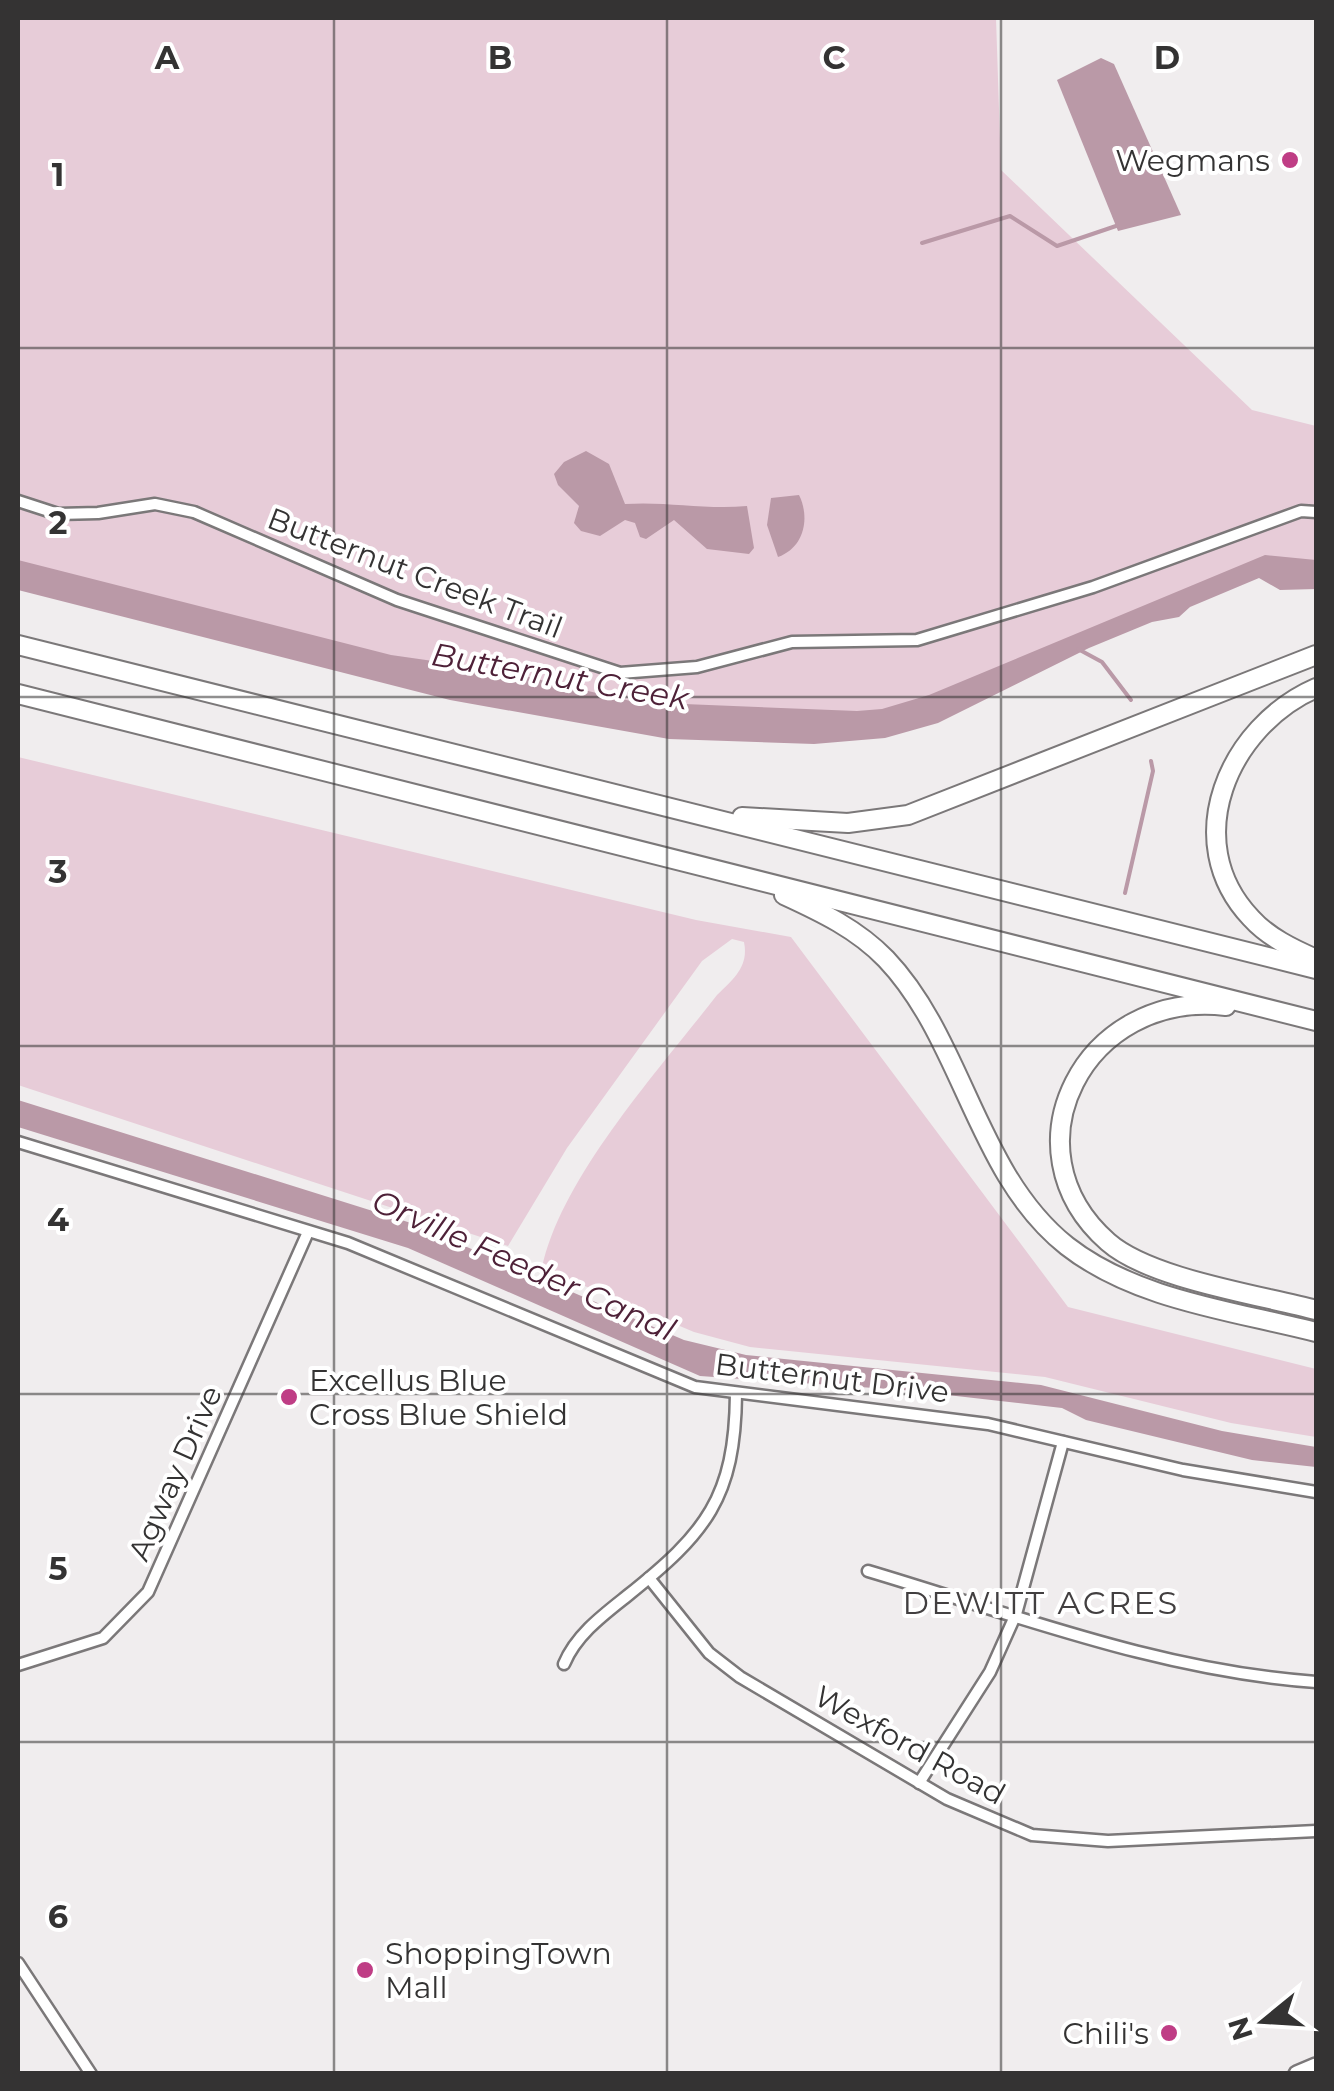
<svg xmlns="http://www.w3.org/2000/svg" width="1334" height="2091" viewBox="0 0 1334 2091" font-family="Montserrat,sans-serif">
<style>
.green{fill:#e7ccd8}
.water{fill:#ba99a7}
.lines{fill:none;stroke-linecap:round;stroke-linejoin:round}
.stream{stroke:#ba99a7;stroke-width:4}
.street-casing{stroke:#7b7879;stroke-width:15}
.primary-casing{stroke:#7b7879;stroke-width:20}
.highway-casing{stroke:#7b7879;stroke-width:22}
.street{stroke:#fff;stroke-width:10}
.primary{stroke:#fff;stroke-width:15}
.highway{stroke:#fff;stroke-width:18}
.grid{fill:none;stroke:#343333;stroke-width:2.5;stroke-opacity:0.55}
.poi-dot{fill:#bf3d85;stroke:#fff;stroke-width:4}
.labels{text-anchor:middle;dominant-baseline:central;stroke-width:8;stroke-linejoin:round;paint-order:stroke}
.poi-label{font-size:30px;fill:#343333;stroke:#fff;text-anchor:end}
.street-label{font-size:30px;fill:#343333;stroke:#fff}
.water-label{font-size:32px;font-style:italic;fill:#4e2138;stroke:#fff}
.neighbourhood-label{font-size:32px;letter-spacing:2.5px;fill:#423f40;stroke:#fff}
.grid-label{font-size:32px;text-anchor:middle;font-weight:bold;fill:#343333;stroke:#fff;stroke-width:8;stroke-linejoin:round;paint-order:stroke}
</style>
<rect width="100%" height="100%" fill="#f0edee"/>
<g class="green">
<path d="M18,18H996L1001,170L1252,410L1316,426V570L1248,572L891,719L671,722L18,579Z"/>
<path d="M18,757L696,920L791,937L1068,1307L1316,1369V1437L1231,1423L1045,1377L750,1347L694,1332L542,1268C561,1177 660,1069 717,995C734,979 749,966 744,942L732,939L702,961L567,1148L508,1246L18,1085Z"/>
</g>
<g class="water">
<path d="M1101,58L1114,64L1181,215L1118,231L1057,80Z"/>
<path d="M586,451L609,464L625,504C666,501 705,510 747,506L754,548L749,554L707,549L674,520L646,539L640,537L635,523L625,520L600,536L581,531L574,523L579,506L558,485L554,474L564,462Z"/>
<path d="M799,495C810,517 805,547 778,557L767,525L771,498Z"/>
<path d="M1265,555L1316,560V589L1280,590L1259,578L1190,607L1179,617L1152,622L1089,648L938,723L885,738L814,744L669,739L450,700L18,590V560L391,655L503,671L635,702L857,711L882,709L929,695Z"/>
<path d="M18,1100L411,1223L684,1340L746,1355L1041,1385L1222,1431L1316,1447V1467L1252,1460L1086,1420L1062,1408L903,1390L700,1376L408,1248L18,1127Z"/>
</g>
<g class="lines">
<g class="stream">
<path d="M922,243L1010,216L1057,246L1116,226"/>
<path d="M1078,649L1102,662L1131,700"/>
<path d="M1125,893L1153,771L1151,761"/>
</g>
<g class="street-casing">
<g id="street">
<path d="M18,501L58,514L98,513L155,504L194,512L397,600L620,673L697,667L792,642L917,640L1093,587L1301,511L1316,512"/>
<path d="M18,1142L348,1243L695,1387L988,1424L1183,1470L1316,1492"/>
<path d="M868,1571C1016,1615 1161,1671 1316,1682"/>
<path d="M649,1578L709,1653L740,1677L947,1799L1032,1835L1108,1841L1316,1831"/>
<path d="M564,1664C576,1635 603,1615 627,1596C706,1533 735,1498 736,1394"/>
<path d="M18,1665L103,1638L148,1592L308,1232"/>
<path d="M919,1783L990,1672L1016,1614L1063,1442"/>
<path d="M18,1963L91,2074"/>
</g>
</g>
<g class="primary-casing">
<path id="primary" d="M1297,2074L1316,2066"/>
</g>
<g class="highway-casing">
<g id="highway">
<path d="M18,645L1316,969"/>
<path d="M1316,688C1229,726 1178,841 1251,918C1268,937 1293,949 1316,959"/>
<path d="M18,694L1316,1021"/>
<path d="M742,817L848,823L908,815L1316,655"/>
<path d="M784,895C821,912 857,929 886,959C964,1041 976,1174 1067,1246C1136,1300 1234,1311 1316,1332"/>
<path d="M1226,1006C1085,989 1002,1149 1108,1242C1150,1279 1260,1295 1316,1310"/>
</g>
</g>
<use href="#street" class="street"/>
<use href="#primary" class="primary"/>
<use href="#highway" class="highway"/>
</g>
<path class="grid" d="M334,18V2074M667,18V2074M1001,18V2074M18,348H1316M18,697H1316M18,1046H1316M18,1394H1316M18,1742H1316"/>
<g class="poi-dot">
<circle cx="1290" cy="160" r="10"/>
<circle cx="289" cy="1397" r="10"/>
<circle cx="365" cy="1970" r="10"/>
<circle cx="1169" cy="2033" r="10"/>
</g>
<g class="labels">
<g class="poi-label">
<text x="1270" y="160">Wegmans</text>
<text x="309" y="1380" text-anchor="start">Excellus Blue<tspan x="309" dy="34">Cross Blue Shield</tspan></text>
<text x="385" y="1953" text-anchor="start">ShoppingTown<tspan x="385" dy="34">Mall</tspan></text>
<text x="1149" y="2033">Chili's</text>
</g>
<g class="street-label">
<text transform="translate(415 573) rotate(21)">Butternut Creek Trail</text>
<text transform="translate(832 1378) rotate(7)">Butternut Drive</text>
<text transform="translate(175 1473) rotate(-66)">Agway Drive</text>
<text transform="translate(910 1745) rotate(29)">Wexford Road</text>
</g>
<g class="water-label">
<text transform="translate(560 676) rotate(10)">Butternut Creek</text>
<text transform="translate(524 1265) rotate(24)">Orville Feeder Canal</text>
</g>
<g class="neighbourhood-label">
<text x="1041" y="1602">DEWITT ACRES</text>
</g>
</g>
<g class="grid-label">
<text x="167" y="69">A</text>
<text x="500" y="69">B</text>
<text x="834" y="69">C</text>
<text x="1167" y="69">D</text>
<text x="58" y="186">1</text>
<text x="58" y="534">2</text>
<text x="58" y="883">3</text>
<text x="58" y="1231">4</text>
<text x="58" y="1580">5</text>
<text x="58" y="1928">6</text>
</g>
<rect width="1334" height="2091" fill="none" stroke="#343333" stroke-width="40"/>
<g transform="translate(1264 2021) rotate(252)" stroke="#ffffff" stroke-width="8" paint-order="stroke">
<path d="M0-8L18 38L0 25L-18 38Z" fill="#343333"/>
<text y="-15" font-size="28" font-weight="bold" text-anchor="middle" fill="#343333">N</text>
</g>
</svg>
